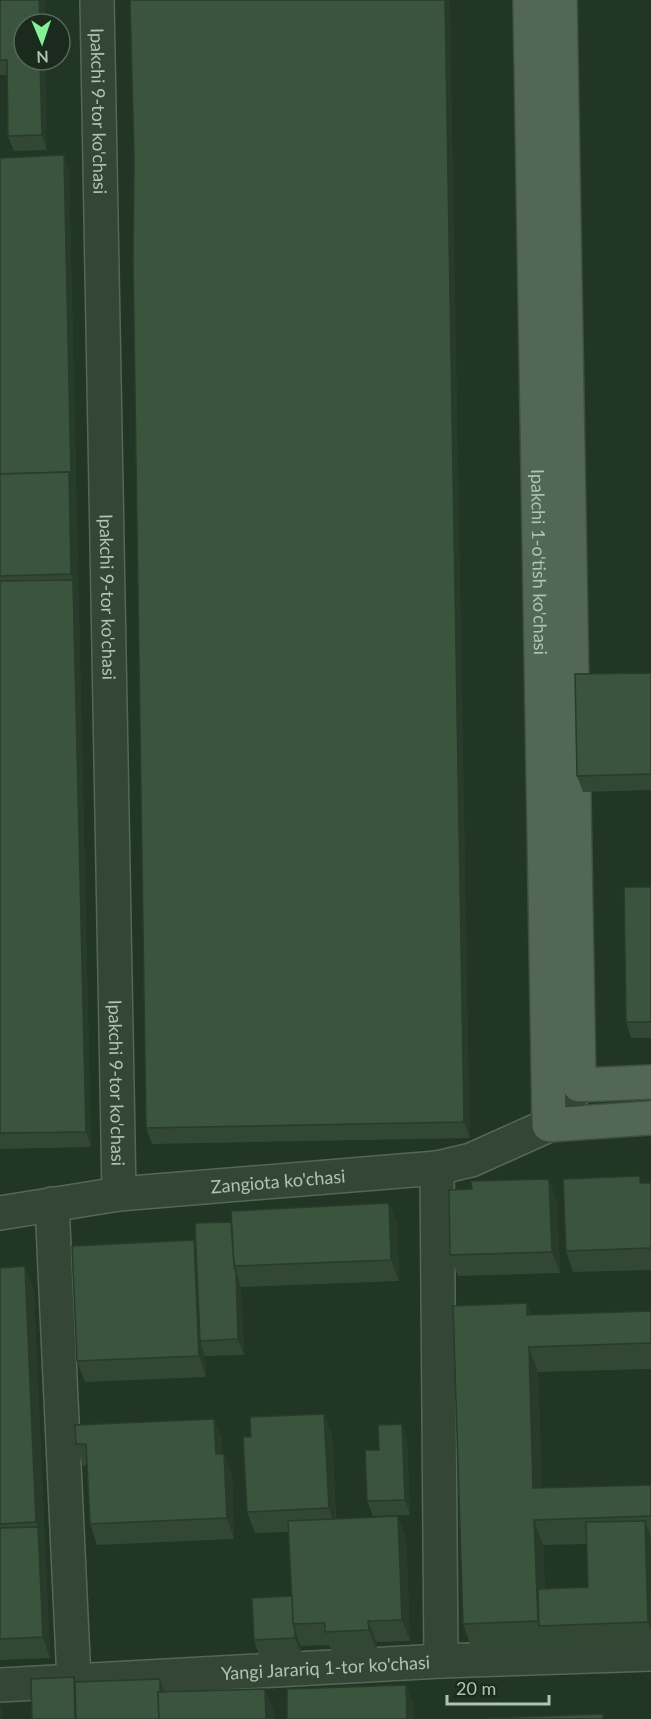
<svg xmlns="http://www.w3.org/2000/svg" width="651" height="1719" viewBox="0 0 651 1719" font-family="Lato,sans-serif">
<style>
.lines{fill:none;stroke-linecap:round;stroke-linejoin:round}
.minor-casing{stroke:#556857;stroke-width:36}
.major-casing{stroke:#3e5040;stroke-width:36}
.minor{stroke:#344737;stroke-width:33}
.major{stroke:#526755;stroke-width:33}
.wall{fill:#324835;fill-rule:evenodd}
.shaded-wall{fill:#293b2b}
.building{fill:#3a543e;stroke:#293b2b;stroke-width:1.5}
.labels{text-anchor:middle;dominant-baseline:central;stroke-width:4.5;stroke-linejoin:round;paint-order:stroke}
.street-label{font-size:18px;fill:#afc4b2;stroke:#1a2b1d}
</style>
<rect width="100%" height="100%" fill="#213624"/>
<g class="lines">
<g class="minor-casing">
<g id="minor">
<path id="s1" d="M97,0L119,1194"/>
<path d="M437,1168L441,1661"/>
<path d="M52,1204L74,1681"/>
<path id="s2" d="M0,1213L119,1194L437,1168L471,1160L549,1125L579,1085"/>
<path id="s3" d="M0,1685L441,1661L651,1654"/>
</g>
</g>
<g class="major-casing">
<g id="major">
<path id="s4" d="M530,0L549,1125L651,1118"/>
<path d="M560,0L579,1085L651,1082"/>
</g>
</g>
<use href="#minor" class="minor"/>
<use href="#major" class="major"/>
</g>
<g class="wall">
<path d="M0,0L47,150L14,151L8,136L7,75H0Z"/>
<path d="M134,157L470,1138L152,1144L146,1128Z"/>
<path d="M0,158L69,171L91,1147L0,1149Z"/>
<path d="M651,673V790L583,792L577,776Z"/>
<path d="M651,887V1038H631L626,1022Z"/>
<path d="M642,1183H651V1270L573,1272L566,1251Z"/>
<path d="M557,1200L560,1273L458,1276L450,1255Z"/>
<path d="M389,1203L397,1224L399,1281L241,1287L244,1355L205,1356L206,1377L85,1382L77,1361L196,1245L231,1222Z"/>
<path d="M25,1266L34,1292L50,1658L0,1660V1268Z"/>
<path d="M651,1311V1369L538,1372L542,1488L651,1485V1644L472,1649L463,1624L532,1315ZM586,1544L588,1587L545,1589L543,1545Z"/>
<path d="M214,1419L222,1440V1454H224L232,1475L234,1539L97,1545L90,1524L87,1465L83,1466L76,1444Z"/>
<path d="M332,1435L336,1518L406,1537L410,1641L376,1642L377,1651L333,1654L329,1645L301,1646V1653L259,1655L254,1640L292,1596L289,1532L255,1533L247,1512Z"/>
<path d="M407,1440L410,1515L373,1516L367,1501Z"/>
</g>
<g class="shaded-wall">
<path d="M39,0H45V24H40Z"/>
<path d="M445,0H450L470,1138L464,1122Z"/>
<path d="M40,60H46L47,150L42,135Z"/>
<path d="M64,155L69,171L91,1147L86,1132L73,580L71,574Z"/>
<path d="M549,1179L557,1200L560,1273L552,1252Z"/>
<path d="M389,1203L397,1224L399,1281L391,1260Z"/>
<path d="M194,1240L201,1261L200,1341L205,1356L206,1377L199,1356Z"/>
<path d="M25,1266L34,1292L50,1658L43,1637L38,1527L36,1522Z"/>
<path d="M236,1272L241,1287L244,1355L238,1339Z"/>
<path d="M527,1303L537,1329L527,1315Z"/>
<path d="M529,1347L538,1372L543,1514L533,1488Z"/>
<path d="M324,1414L332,1435L336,1530L329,1508Z"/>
<path d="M214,1419L222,1440L223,1475L216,1454Z"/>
<path d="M402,1424L407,1440L410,1515L405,1500Z"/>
<path d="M224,1454L232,1475L234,1539L227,1518Z"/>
<path d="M398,1516L406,1537L410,1641L402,1620Z"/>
<path d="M534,1520L543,1545L546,1625L539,1626L538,1621Z"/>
<path d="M645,1521L651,1537V1630L648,1622Z"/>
<path d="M368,1621L376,1642L377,1651L369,1630Z"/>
<path d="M295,1630L301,1646V1653L295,1638Z"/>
<path d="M74,1677L83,1703V1719H75Z"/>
<path d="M160,1679L167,1700L161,1719Z"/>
<path d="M406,1685L414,1706V1719H407Z"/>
<path d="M265,1689L275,1714V1719H266Z"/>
<path d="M0,1704L2,1708V1719H0Z"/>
</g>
<g class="building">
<path d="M0,0H39L40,24H24V60H40L42,135L8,136L7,60H0Z"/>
<path d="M130,0H445L464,1122L146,1128L133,261L134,157Z"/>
<path d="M64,155L71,478L69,472L0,474V158Z"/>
<path d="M69,472L71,574L0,576V474Z"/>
<path d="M73,580L86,1132L0,1133V581Z"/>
<path d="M651,673V774L577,776L575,674Z"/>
<path d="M624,887H651V1022H626Z"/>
<path d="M640,1176V1183H651V1248L566,1251L563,1179Z"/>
<path d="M549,1179L552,1252L450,1255L449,1190L472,1189L471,1181Z"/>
<path d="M389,1203L391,1260L234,1266L231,1211Z"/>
<path d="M231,1222L234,1266L236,1272L238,1339L200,1341L195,1223Z"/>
<path d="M194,1240L199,1356L77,1361L72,1246Z"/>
<path d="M25,1266L36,1522L0,1524V1268Z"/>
<path d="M527,1303V1315L651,1311V1343L529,1347L533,1488L651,1485V1516L534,1520L538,1621L463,1624L453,1306Z"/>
<path d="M324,1414L329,1508L247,1512L243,1437H251L250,1417Z"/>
<path d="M214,1419L216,1454H224L227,1518L90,1524L86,1444H76L75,1425Z"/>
<path d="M402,1424L405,1500L367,1501L365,1450H379L378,1425Z"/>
<path d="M398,1516L402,1620L368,1621L369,1630L325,1632V1623L293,1624L288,1521Z"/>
<path d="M645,1521L648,1622L539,1626L538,1589L588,1587L586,1522Z"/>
<path d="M38,1527L43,1637L0,1639V1528Z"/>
<path d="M292,1596L293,1624L295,1630V1638L254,1640L252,1598Z"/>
<path d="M74,1677L75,1719H32L31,1679Z"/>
<path d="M160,1679V1692H158L159,1719H76L75,1682Z"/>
<path d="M406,1685L407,1719H287V1689Z"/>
<path d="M265,1689L266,1719H159L158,1692Z"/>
<path d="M603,1714V1719H490V1718Z"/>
</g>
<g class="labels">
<g class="street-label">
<text stroke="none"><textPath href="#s1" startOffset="111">Ipakchi 9-tor ko'chasi</textPath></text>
<text stroke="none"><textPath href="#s4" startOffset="562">Ipakchi 1-o'tish ko'chasi</textPath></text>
<text stroke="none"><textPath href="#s1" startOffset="597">Ipakchi 9-tor ko'chasi</textPath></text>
<text stroke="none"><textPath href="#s1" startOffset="1083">Ipakchi 9-tor ko'chasi</textPath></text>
<text stroke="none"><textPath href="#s2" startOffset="280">Zangiota ko'chasi</textPath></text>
<text stroke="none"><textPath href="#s3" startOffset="326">Yangi Jarariq 1-tor ko'chasi</textPath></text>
</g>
</g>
<g transform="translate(42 42) rotate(178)"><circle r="28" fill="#1a2b1d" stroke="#566859" stroke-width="1.5"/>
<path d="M0-4.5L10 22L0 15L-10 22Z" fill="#85f298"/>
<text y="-9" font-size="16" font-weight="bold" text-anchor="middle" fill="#afc4b2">N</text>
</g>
<path d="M447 1695v9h102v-9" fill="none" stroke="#afc4b2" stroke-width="3"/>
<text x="456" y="1695" font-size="18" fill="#afc4b2" stroke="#1a2b1d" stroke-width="4.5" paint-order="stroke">20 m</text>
</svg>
